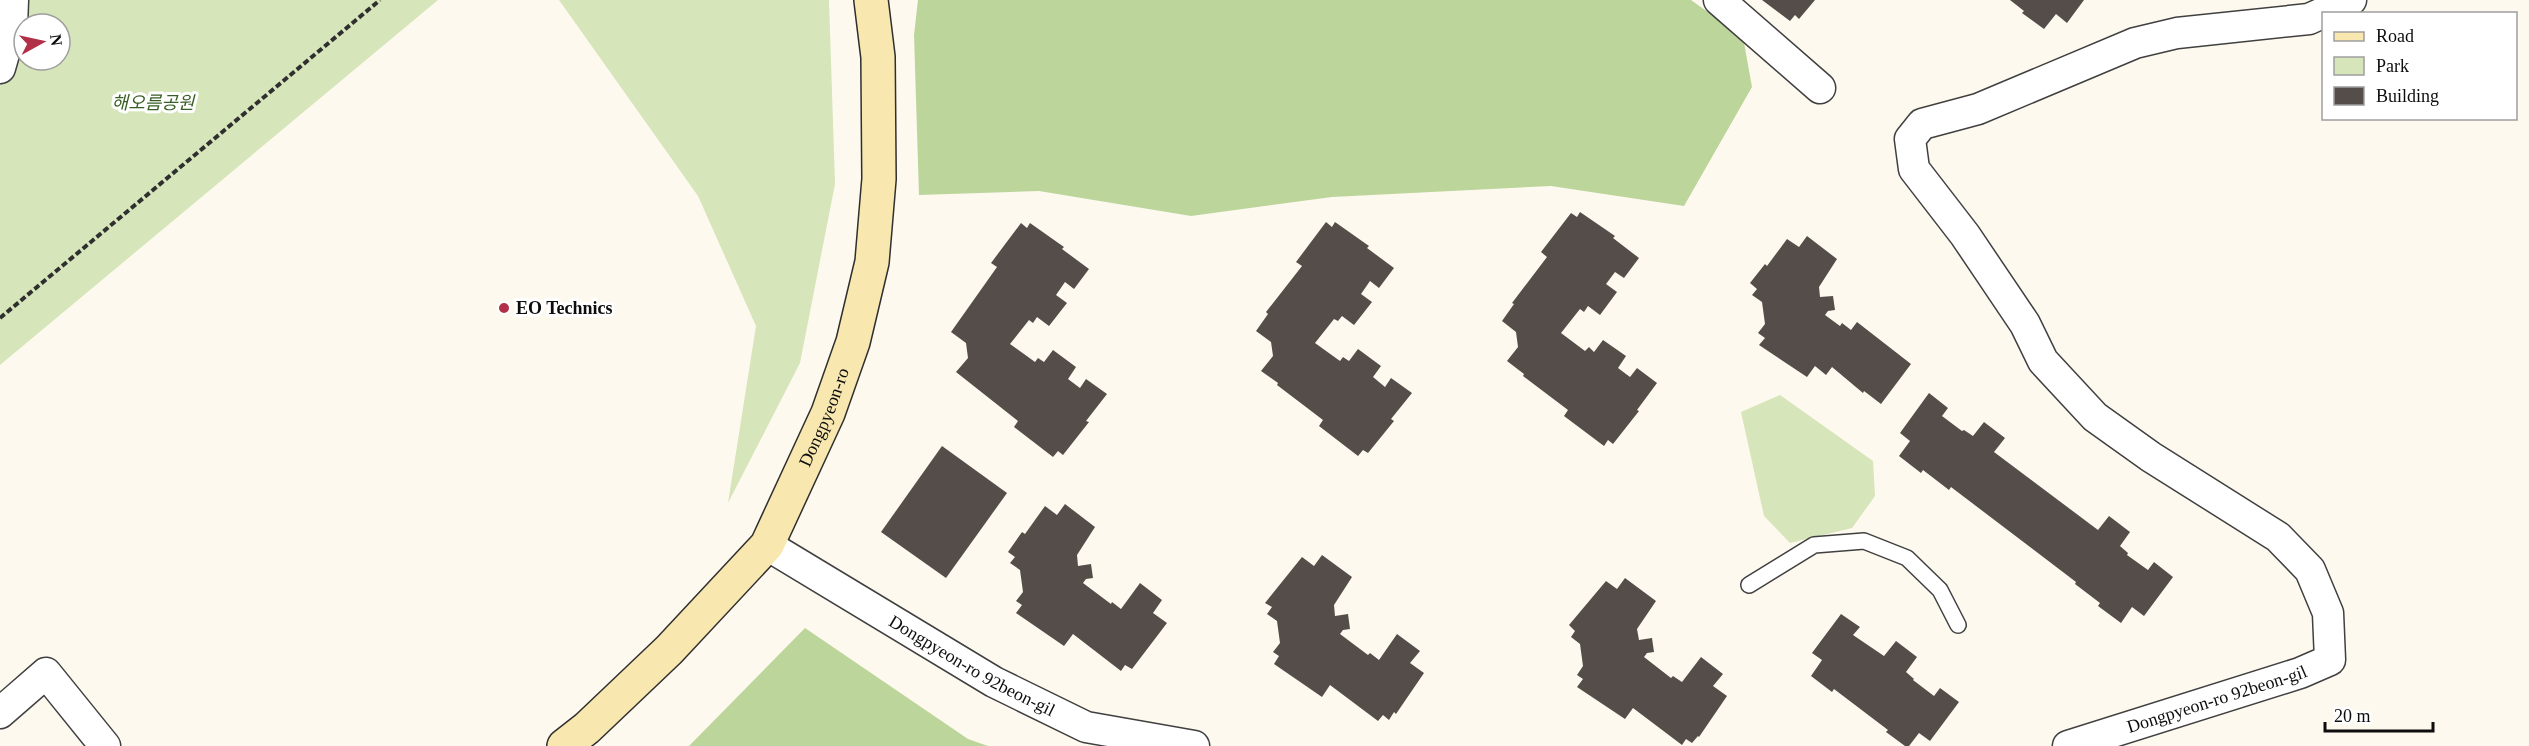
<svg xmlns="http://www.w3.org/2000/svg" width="2529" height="746" viewBox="0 0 2529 746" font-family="'Times New Roman','Noto Sans KR',serif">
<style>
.green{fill:#d6e5ba;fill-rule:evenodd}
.forest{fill:#bcd59b}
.building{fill:#554d4a}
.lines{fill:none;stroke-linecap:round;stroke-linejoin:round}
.lane-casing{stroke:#404040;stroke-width:18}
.street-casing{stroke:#404040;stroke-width:33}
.secondary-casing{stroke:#2f2f2f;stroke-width:36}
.path{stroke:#2f2f2f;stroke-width:4;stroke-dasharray:6 3;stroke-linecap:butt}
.lane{stroke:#fff;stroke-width:15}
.street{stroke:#fff;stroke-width:30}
.secondary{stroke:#f8e7ae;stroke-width:33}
.poi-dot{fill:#b13047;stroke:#fff;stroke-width:2}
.labels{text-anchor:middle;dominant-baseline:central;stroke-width:6;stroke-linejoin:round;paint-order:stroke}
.park-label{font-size:18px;font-style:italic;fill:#375f23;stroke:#fff}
.poi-label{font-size:18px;font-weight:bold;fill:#0d0d0d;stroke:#fff;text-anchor:start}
.street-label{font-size:18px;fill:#0d0d0d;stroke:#fff}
</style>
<rect width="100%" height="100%" fill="#fef9ee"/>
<g class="green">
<path d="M0,0H438L0,365ZM24,24H60V60H24Z"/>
<path d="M559,0H829L835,184L800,363L728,503L756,326L698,196Z"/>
<path d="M1780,395L1873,461L1875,496L1852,528L1790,543L1764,516L1741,412Z"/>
</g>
<g class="forest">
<path d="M918,0H1691L1743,37L1752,87L1684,206L1551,186L1332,197L1191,216L1039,191L919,195L914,35Z"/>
<path d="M805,628L968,739L988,746H689Z"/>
</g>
<g class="building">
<path d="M1762,0H1815L1799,19L1795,15L1790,21Z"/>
<path d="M2010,0H2084L2067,23L2056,14L2044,29L2022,13L2024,11Z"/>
<path d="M1580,212L1615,236L1613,238L1639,258L1624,278L1615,272L1606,284L1617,292L1600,315L1588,306L1584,312L1580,309L1561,333L1585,351L1589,347L1594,352L1603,340L1626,356L1618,368L1630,377L1637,368L1657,383L1637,410L1639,411L1613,444L1608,440L1604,446L1564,416L1568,410L1523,376L1524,374L1507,361L1518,347L1516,332L1502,321L1514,304L1512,303L1547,257L1541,252L1571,213L1577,217Z"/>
<path d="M1326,222L1332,227L1335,222L1369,246L1367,248L1394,268L1379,288L1370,281L1361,294L1372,302L1354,325L1342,316L1338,321L1334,319L1315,343L1340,361L1343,357L1349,361L1358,349L1381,366L1373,377L1385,387L1391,378L1412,393L1391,419L1394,421L1368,453L1363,450L1358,456L1319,426L1323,420L1277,385L1278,383L1261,371L1273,356L1271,342L1256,331L1268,314L1266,312L1302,266L1296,262Z"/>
<path d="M1021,223L1027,228L1030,223L1064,247L1062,249L1089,269L1074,289L1065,282L1056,295L1067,303L1049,326L1037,317L1033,323L1029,320L1010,344L1035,362L1038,358L1044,362L1053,350L1076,367L1068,379L1080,388L1086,379L1107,394L1086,421L1089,422L1063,455L1058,451L1053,457L1014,427L1018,421L956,372L968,358L966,343L951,332L997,267L991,263Z"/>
<path d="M1807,236L1837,259L1819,287L1820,297L1833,296L1835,310L1828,311L1825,315L1840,326L1842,323L1851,330L1857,322L1911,364L1881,404L1864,391L1863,393L1832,367L1826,375L1815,366L1807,377L1759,345L1765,338L1758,333L1765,324L1762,302L1752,295L1757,289L1750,283L1765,264L1767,266L1787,239L1799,247Z"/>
<path d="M1929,393L1948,408L1942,416L1962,431L1964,430L1973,436L1984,422L2005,438L1994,452L2098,530L2109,516L2130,532L2120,546L2128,553L2127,555L2148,570L2154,562L2173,577L2144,616L2132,607L2121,623L2098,606L2100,603L2075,584L2076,582L1951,487L1949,490L1923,470L1921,473L1899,456L1910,441L1900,433Z"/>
<path d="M942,446L1007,493L946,578L881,532Z"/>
<path d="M1065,504L1095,527L1077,555L1078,566L1091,564L1093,578L1086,579L1083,583L1111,604L1112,602L1121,609L1140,583L1162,600L1153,613L1167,623L1132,669L1125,665L1121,671L1073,634L1064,646L1016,613L1022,605L1016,601L1023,592L1020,570L1010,563L1015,557L1008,552L1022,532L1025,534L1045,506L1057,515Z"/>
<path d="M1322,555L1352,577L1334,605L1335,616L1348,614L1350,629L1343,630L1340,634L1368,655L1370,653L1379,660L1397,634L1420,651L1410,663L1424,673L1396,714L1394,712L1389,720L1383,715L1378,721L1330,685L1322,697L1274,664L1279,656L1273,652L1280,643L1277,621L1267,614L1272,607L1265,603L1302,557L1314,566Z"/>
<path d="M1625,578L1656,601L1637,629L1639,640L1652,638L1654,652L1647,653L1644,657L1671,678L1673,676L1682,682L1701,657L1723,674L1713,686L1727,696L1699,737L1698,736L1692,743L1686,739L1682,745L1633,708L1625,719L1577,687L1583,679L1577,675L1583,666L1580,644L1571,637L1575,631L1569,625L1606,581L1617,589Z"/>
<path d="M1841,614L1860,627L1853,635L1884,656L1896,641L1917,657L1906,672L1914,679L1913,680L1934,696L1940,688L1959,702L1930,741L1919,733L1909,746H1905L1886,732L1888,730L1834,689L1832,692L1811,676L1822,660L1812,653Z"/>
</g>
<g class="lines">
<g class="lane-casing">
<path id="lane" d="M1749,585L1814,545L1864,541L1907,558L1940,590L1958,625"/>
</g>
<g class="street-casing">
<g id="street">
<path d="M1719,0L1820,88"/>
<path d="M0,68L12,26L13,0"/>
<path id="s1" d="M767,545L994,682L1086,727L1194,746"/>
<path d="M0,713L46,673L105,746"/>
<path id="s2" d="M2068,746L2300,673L2330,660L2328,613L2310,570L2278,537L2151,457L2095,417L2043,361L2025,324L1965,235L1914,169L1910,139L1922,124L1978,109L2135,43L2177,33L2309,19L2351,0"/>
</g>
</g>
<g class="secondary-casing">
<g id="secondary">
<path id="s3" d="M564,746L587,728L669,650L767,545L828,413L853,342L872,262L879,179L878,57L871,0"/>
</g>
</g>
<path class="path" d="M0,318L380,0"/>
<use href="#lane" class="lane"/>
<use href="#street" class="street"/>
<use href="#secondary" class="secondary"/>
</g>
<circle class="poi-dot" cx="504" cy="308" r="6"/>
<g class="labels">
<g class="park-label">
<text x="153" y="103">해오름공원</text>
</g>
<g class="poi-label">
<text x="516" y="308">EO Technics</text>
</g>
<g class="street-label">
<text stroke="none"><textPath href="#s3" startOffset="426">Dongpyeon-ro</textPath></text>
<text stroke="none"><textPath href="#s1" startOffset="238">Dongpyeon-ro 92beon-gil</textPath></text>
<text stroke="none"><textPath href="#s2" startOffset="156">Dongpyeon-ro 92beon-gil</textPath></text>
</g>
</g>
<rect x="2322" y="12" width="195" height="108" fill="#ffffff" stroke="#9e9e9e" stroke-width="1.5"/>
<rect x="2334" y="32" width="30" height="9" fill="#f8e7ae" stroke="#9e9e9e" stroke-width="1.5"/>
<text x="2376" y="42" font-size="18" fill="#0d0d0d">Road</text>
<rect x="2334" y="57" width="30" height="18" fill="#d6e5ba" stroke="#9e9e9e" stroke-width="1.5"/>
<text x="2376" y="72" font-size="18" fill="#0d0d0d">Park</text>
<rect x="2334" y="87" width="30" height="18" fill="#554d4a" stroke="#9e9e9e" stroke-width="1.5"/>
<text x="2376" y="102" font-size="18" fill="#0d0d0d">Building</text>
<g transform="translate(42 42) rotate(82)"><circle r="28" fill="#ffffff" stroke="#9e9e9e" stroke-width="1.5"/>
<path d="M0-4.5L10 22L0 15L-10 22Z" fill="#b13047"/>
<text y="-9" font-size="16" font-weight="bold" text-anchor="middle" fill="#0d0d0d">N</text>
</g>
<path d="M2325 722v9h108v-9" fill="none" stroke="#0d0d0d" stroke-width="3"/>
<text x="2334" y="722" font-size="18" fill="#0d0d0d" stroke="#ffffff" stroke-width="4.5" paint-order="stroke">20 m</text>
</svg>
